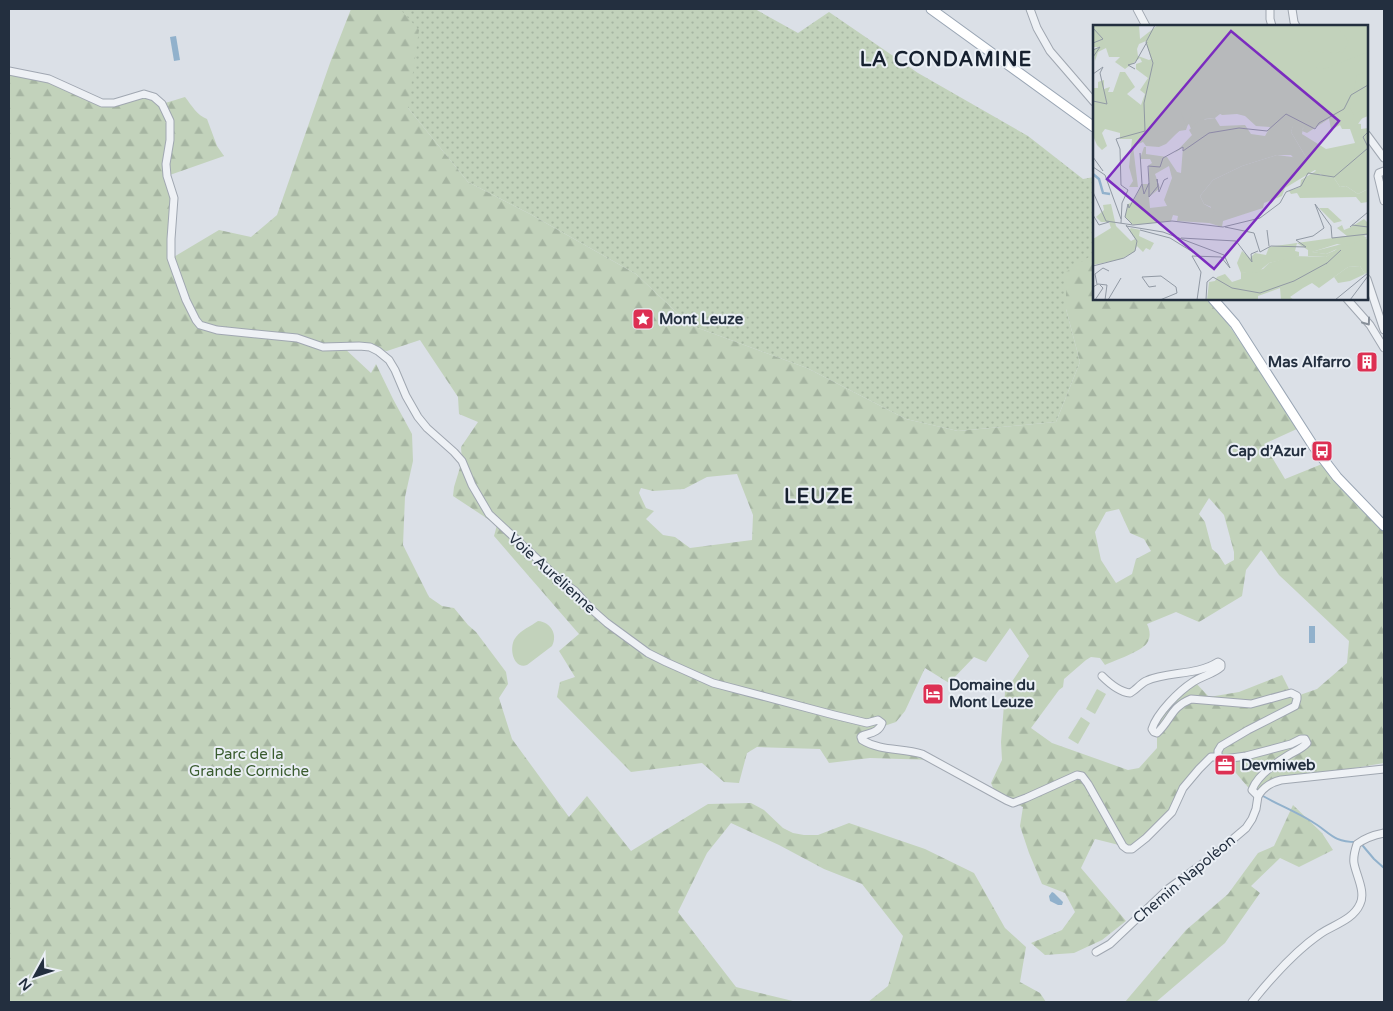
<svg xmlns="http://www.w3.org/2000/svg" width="1393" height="1011" viewBox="0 0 1393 1011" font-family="'Varela Round',sans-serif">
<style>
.green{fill:url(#green-dots)}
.forest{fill:url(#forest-firs);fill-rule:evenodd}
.pitch{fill:#c2d2bb}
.water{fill:#91b1cc}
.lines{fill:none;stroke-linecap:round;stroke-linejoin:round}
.stream{stroke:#91b1cc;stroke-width:2}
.minor-casing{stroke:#a0a7b1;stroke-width:9}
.major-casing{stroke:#99a5b4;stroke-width:11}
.minor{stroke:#eef1f5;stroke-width:7}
.major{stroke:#fff;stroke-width:9}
.oneway{stroke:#88909a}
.labels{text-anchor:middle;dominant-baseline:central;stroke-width:4;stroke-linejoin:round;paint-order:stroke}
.poi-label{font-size:15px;font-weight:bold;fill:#232f3f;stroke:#eaeff5;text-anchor:start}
.street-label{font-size:15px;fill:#232f3f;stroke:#eaeff5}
.park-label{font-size:15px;fill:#3a5c2f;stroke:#eaeff5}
.district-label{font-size:20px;font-weight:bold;letter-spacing:1px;fill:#16202f;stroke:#eaeff5}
.inset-river{fill:none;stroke:#91b1cc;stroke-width:2.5}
.inset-road{fill:none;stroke:#9199a4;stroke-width:1}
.view{fill:#7b2cbf;fill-opacity:0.15;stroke:#7b2cbf;stroke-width:2.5}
.inset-edge{fill:none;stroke:#232f3f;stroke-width:2.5}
</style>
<defs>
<pattern id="green-dots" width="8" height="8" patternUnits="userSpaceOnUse" patternTransform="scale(1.25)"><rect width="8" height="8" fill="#c2d2bb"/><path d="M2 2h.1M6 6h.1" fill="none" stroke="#a6b5a2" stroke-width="1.8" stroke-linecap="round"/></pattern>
<pattern id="forest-firs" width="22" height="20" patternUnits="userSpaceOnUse" patternTransform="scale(1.25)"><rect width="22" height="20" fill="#c2d2bb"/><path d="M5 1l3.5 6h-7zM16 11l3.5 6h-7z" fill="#a6b5a2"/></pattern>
</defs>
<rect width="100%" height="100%" fill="#dbe0e7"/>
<path class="green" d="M400,9H755L798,33L829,12L918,73L1028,136L1083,179L1094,177V256H1092L1066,309L1080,362L1056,422L958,431L906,419L807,368L690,325L636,274L530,214L468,182L408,108Z"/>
<g class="forest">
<path d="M351,9H400L419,30L408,108L468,182L530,214L636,274L690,325L807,368L906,419L958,431L1056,422L1080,362L1066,309V272L1092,255L1094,256V299H1206L1224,318L1299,428L1264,444L1285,479L1322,464L1344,492L1384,530V763L1273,782L1260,792L1253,793L1224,759L1218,757L1199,769L1172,812L1130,851L1123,846L1095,839L1081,868L1126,921L1102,940L1074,953L1045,955L1031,943L1062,930L1075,912L1065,893L1042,884L1029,853L1020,826L1023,807L996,795L991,783L1002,760L1001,742L1005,692L1029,656L1010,628L986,662L974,657L949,683L925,668L905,711L896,722L881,727L862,740L897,749L932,760L870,758L829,763L820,749L757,747L747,753L739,783L724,782L702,763L631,772L557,697L560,682L575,677L559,651L579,634L494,536L497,525L453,496L454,487L462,461L461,447L478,422L459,414L458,397L420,340L387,351L360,347H343L371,373L376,364L393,399L412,434L413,461L405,497L403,545L429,597L442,606L454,608L468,625L476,632L506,672L508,684L499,698L512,739L569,817L587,796L631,851L708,804L751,803L764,810L783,828L793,833L804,835H818L849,823L925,849L974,873L1005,928L1026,947L1020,982L1040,993L1046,1002H868L888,986L903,936L862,884L824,869L779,845L731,823L707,853L678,912L736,987L797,1002H9V71L49,79L102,103L144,94L162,104L185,97C192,106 197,115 207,119L217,146L224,156L167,176L174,198L172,258L219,230L251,237L277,215L330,63ZM737,474L753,515L752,540L690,548L675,537L663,535L646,519L654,511L646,508L639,493L641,488L653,491L684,489L707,477ZM1209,498L1224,515L1234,552V560L1225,565L1218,554L1212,549L1205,522L1199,514ZM1119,509L1130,533L1144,539L1151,551L1136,559L1132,574L1116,583L1101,560L1095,532L1106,512ZM1261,550L1279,575L1349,641L1347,663L1317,689L1297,696L1291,693L1282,675L1239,692L1209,697L1194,681L1153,724L1157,734V748L1139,768L1128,770L1052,743L1031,728L1059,690L1063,687L1064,679L1086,660L1091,657L1100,658L1105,665C1115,660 1141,652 1147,643C1151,637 1150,630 1147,624L1176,612L1199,622L1242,596L1246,570Z"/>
<path d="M1293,805L1322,833L1333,850L1299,867L1280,858L1251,886L1260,893L1225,943L1156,1002H1125L1186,930L1228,894L1258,853L1274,846Z"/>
</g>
<g class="pitch">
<path d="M538,621C551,622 558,635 552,646L527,665C513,670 508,646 516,637C521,630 531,626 538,621Z"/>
<path d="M1097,689L1106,694L1095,714L1086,709Z"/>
<path d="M1081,717L1090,723L1078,744L1068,738Z"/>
</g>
<g class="water">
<path d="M176,36L180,60L174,61L170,37Z"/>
<rect x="1309" y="626" width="6" height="17"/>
<path d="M1052,892L1054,893L1063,902L1062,905H1058L1050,901L1049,896Z"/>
</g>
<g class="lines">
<g class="stream">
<path d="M1263,796C1279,805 1296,812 1311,821C1330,832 1332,842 1356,842"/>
<path d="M1363,846L1374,859L1384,868"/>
</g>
<g class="minor-casing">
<g id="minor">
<path d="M1030,9L1037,28L1050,51L1094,102"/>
<path d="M1137,9L1146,26"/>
<path d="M1270,9V19L1272,26"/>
<path d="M1292,9L1294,22L1296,26"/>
<path d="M9,71L49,79L102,103H114L144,94L154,97L162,104L170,121V140L166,164L167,176L174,198L171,239V258L186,300L196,320L200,325L217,330L297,338L323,347L359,346L370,347L378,351L389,360L395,370L406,396L418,417L427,428L454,452L462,461L472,485L489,514L562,582L575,591L590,608L607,623L648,653L666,662L713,683L834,715L867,723L878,720L882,723C879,733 869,733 862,736L861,737L862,740C880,751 902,748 922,754L1006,800L1013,803L1026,798L1077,775L1082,776L1088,784L1123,846L1127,849H1132L1146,838L1172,812L1183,788L1199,769L1211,757H1218L1224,759L1246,756L1291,744L1301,739H1305L1307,743C1302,749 1293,752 1287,756C1274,764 1257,776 1252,790L1258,796C1263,788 1272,782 1281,780L1384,769"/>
<path d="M1367,135L1384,158"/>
<path d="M1384,171L1379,173L1378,176L1384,201"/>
<path d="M1367,279L1384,330"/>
<path d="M1347,299L1370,325L1384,348"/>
<path d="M1102,676C1109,683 1119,692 1130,693C1136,690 1140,684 1146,681C1168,671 1196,676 1218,662L1221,664V667C1213,674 1202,676 1193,682C1179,691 1157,713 1152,729L1154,732L1157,733C1171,720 1171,707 1191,699L1251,704L1291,693L1297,696V699L1295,706L1248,730L1221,746L1218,751V757"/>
<path d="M1096,952L1110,944L1168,889L1212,857L1246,828L1252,819L1256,809L1258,796"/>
<path d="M1252,1002C1272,977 1294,952 1320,934C1333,925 1353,920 1360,904C1366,892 1356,875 1354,863C1353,857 1355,850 1357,844C1365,838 1374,835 1384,833"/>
</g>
</g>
<g class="major-casing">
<g id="major">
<path d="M931,9L1094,127"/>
<path d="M1213,299L1235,324L1314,447L1337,477L1384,526"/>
</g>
</g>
<use href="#minor" class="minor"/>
<use href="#major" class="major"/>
</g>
<defs><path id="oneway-chevron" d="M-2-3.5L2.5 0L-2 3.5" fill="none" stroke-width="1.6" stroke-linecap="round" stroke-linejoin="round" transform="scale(1.25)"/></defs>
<use class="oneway" href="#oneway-chevron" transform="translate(1367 322) rotate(54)"/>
<defs>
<g id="sight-square" transform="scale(1.125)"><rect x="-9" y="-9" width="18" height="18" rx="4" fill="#dd3053" stroke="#eaeff5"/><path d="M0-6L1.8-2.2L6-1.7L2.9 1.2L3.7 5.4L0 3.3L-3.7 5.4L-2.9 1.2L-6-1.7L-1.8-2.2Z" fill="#fff"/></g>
<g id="building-square" transform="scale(1.125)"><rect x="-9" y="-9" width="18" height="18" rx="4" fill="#dd3053" stroke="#eaeff5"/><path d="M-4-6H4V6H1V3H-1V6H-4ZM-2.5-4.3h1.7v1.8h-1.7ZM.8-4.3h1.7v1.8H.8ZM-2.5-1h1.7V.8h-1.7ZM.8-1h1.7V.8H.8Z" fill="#fff"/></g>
<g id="bus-square" transform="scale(1.125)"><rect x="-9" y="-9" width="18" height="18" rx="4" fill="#dd3053" stroke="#eaeff5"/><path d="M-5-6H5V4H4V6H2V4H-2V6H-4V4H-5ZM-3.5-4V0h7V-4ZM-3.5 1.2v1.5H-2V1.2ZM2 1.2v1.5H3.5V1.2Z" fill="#fff"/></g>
<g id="hotel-square" transform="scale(1.125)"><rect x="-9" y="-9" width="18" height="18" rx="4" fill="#dd3053" stroke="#eaeff5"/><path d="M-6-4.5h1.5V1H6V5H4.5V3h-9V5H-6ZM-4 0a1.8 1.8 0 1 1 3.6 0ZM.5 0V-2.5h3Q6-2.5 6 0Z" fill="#fff"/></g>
<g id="office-square" transform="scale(1.125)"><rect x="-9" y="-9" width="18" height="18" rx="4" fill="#dd3053" stroke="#eaeff5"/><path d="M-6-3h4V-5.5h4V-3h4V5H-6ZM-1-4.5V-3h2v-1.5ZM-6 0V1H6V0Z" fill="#fff"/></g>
</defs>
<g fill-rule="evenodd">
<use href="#sight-square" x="643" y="319"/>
<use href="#building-square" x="1367" y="362"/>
<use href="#bus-square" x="1322" y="451"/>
<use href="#hotel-square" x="933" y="694"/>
<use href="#office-square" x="1225" y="765"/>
</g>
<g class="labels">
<g class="poi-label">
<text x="659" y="319">Mont Leuze</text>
<text x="1351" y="362" text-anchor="end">Mas Alfarro</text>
<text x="1306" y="451" text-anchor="end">Cap d’Azur</text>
<text x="949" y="685">Domaine du<tspan x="949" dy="17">Mont Leuze</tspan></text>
<text x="1241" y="765">Devmiweb</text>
</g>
<g class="street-label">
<text transform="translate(552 573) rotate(42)">Voie Aurélienne</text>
<text transform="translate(1184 879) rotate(-40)">Chemin Napoléon</text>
</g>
<g class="park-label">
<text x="249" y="754">Parc de la<tspan x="249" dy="17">Grande Corniche</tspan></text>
</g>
<g class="district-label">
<text x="946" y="60">LA CONDAMINE</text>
<text x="819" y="497">LEUZE</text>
</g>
</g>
<g transform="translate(1093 25)">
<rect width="275" height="275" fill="#dbe0e7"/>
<path d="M71,0H275V91L258,98L268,99V104L275,103V164L265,169L253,161L247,162L241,153L230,151L222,145L192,163L189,171L171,178L170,183L130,196L129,202L116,198L118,182L111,179L107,171L120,155L149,141L184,130L214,134L198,107L200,100L152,89H127L122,93L112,94L102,103L98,104L96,99L66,121L54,89ZM236,93L238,105L247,100L249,104H257L262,118L233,124L209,109L210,103ZM272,213L275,215V247L272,249L267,241L255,242L226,263L219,258L210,263L197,272L201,275H188L187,263L165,271V275H114L116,257L122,256L124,252L132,249L139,257L148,254V248L170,244L176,238L200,231L233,232L244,224L233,229L218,227Z" fill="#c2d2bb" fill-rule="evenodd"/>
<path d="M0,0H46L47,14L65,0H206L207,5L220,0H243L256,17L249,28L205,26L217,42L231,44L275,27V46L264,50L261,64L275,67V85L265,99H257L261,91L256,81H246L243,89L214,108L209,106L212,99L203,92L198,107L214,134L205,138L198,130H184L149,141L120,155L107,171L111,179L122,185L116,198L84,196L85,191L80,190L78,196L40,200L32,192L35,179L40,177L49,159H56V140L59,138L57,134H47L51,122H53V129L74,132L84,147L88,148L90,122L82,128L99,110L96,105L107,95L122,93L127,101L152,100L158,109L172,111L177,102L163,101L152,91L144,89L129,90L121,85L108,84L109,88H99L93,105L86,106L73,119L66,122L53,121L50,117L40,121L45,162H36L40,156L36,142L39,114H27V108L12,104L9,108L14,121L9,125L4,120L0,111V63H5V57L11,55V64L17,62L15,67H20L27,47H32L42,62L34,69L48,80L52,69L47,65L55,53L43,44V39L49,37L47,33L32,44L22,37L27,32H16L13,23L5,27L2,36L1,24L5,22H0ZM53,16L58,34L56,35L45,31L44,24L46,19ZM75,87H88L93,101L75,109H65L62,96ZM76,141L79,153L71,175L74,181L57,183L56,172L67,163L62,149ZM226,144L227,150L241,153L247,162L253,161L265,169L275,164V177L268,178L263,172L207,173L204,168L198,169L196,166L207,162L208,155ZM18,179L23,201L38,216L42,214L36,205L38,203L47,205L46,211L61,218L57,225L53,223L50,227L44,221L41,227L28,234L0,240V214L18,203L16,197H8L3,192L11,185L10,180ZM226,183H235L249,196L241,198ZM271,194L275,198V209L271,211L274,213L254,221L244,219L219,227L233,229L246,224L233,232L215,231V225L204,218L202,226L206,227V231L176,238L165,247L148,248L144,238L149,226L157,233L162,228L173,230L176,222L254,211L244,203L249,200L251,205L256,203ZM267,241L272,249L257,256L245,258L241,252L255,242Z" fill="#c2d2bb" fill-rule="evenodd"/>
<path class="inset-river" d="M0,149L6,154L10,168L17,169"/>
<path class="inset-road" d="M0,3L10,14L0,18M0,25L7,22L0,32M42,44L35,40L42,38L54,17M0,49L10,42L7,48L14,79L0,76M275,107L270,112L275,122M47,128L49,159M0,132L10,146M0,142L12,150L28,194M56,158L55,141L67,142L70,133L90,122V126L116,108L146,103L174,106L193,89L222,104L226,98L251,84L258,70L275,60M56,158V172L65,161L64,154L66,167L71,155L75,153M0,167L13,196L40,200L79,196L130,202L167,193L187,178L193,167L208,161L215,148L241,152L275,123M0,190L6,200L16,197M28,198L29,178L35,165L28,160L27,124L23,114L52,106L51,78L60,38L53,17L62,0M39,199L32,192L35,179L36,183L49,159L51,169L56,158M259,200L275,202M33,201L70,207L131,230L137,243L128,232L99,231L108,247L104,275M132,202L161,208L167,227L178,221L213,222L203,215L220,211L231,203L222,179L238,201L239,213L275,209M257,202L275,187M47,205L77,213L103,229M174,205L176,221M88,213L143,216L159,237L158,229L165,226M233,239L248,225M0,241L31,233L42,226L44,216L33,200M4,259L2,249L10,243L16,246M63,261L56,262L49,252L68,251L83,262L84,268L67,275M0,262L5,259L14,260L12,275M2,275L10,263L7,260M15,275L28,253M113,275L114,257L120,252L139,263L167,268L201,256L234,238M242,275L275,248M257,275L275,251"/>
<path class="view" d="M138,6L246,96L121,244L14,154Z"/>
<rect width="275" height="275" class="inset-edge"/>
</g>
<rect width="1393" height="1011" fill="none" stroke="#232f3f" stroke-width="20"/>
<g transform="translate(35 976) rotate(230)" stroke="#eaeff5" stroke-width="4" paint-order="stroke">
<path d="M0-4L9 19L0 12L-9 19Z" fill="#232f3f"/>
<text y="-8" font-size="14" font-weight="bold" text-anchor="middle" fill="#232f3f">N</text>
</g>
</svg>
